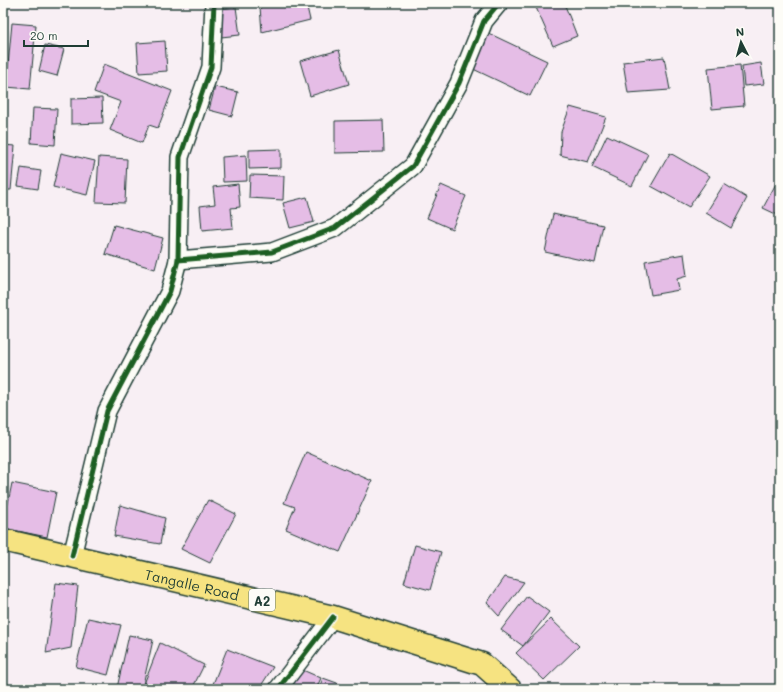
<svg xmlns="http://www.w3.org/2000/svg" width="783" height="692" viewBox="0 0 783 692" font-family="Mali,sans-serif">
<style>
.building{fill:#e5bde6;stroke:#1f3d34}
.lines{fill:none;stroke-linecap:round;stroke-linejoin:round}
.minor-casing{stroke:#1f3d34;stroke-width:20}
.trunk-casing{stroke:#1f3d34;stroke-width:25}
.minor{stroke:#fdfcf7;stroke-width:17}
.trunk{stroke:#f6e381;stroke-width:22}
.cycleway-casing{stroke:#fdfcf7;stroke-width:8}
.cycleway{stroke:#1b5e20;stroke-width:5}
.labels{text-anchor:middle;dominant-baseline:central;stroke-width:3;stroke-linejoin:round;paint-order:stroke}
.shield{fill:#fdfcf7;stroke:#62766e;stroke-width:1}
.shield-label{font-size:13px;font-weight:bold;fill:#1f3d34}
.street-label{font-size:14px;fill:#1f3d34;stroke:#fdfcf7}
</style>
<rect width="100%" height="100%" fill="#f8eff4"/>
<filter id="ink" filterUnits="userSpaceOnUse"><feTurbulence type="fractalNoise" baseFrequency=".025" numOctaves="2"/><feDisplacementMap in="SourceGraphic" scale="8" xChannelSelector="R" yChannelSelector="G"/><feConvolveMatrix kernelMatrix="1 2 1 2 8 2 1 2 1" color-interpolation-filters="sRGB"/></filter>
<g filter="url(#ink)">
<g class="building">
<path d="M277,3H306L310,20L262,32L260,7Z"/>
<path d="M534,3H564L577,36L553,46Z"/>
<path d="M236,7L240,35L221,37L218,9Z"/>
<path d="M12,23L36,25L30,89L6,87Z"/>
<path d="M486,32L547,61L530,96L469,67Z"/>
<path d="M165,41L167,71L139,73L137,43Z"/>
<path d="M45,45L64,49L57,76L39,71Z"/>
<path d="M339,50L349,84L310,96L300,61Z"/>
<path d="M664,57L670,90L628,93L623,62Z"/>
<path d="M761,63L764,84L744,86L742,66Z"/>
<path d="M104,64L172,91L158,128L149,125L142,143L110,130L121,102L94,92Z"/>
<path d="M740,65L744,106L712,109L708,68Z"/>
<path d="M215,87L238,92L232,116L209,110Z"/>
<path d="M102,98L103,123L71,124V99Z"/>
<path d="M570,107L606,117L588,162L560,155L561,132Z"/>
<path d="M33,108L57,109L55,145L31,143Z"/>
<path d="M383,120L384,152L335,153V121Z"/>
<path d="M607,135L648,154L632,186L592,167Z"/>
<path d="M3,145L15,146L11,190H3Z"/>
<path d="M281,149V168L249,169V150Z"/>
<path d="M61,153L95,161L87,195L53,187Z"/>
<path d="M670,153L710,176L689,207L651,186Z"/>
<path d="M246,155L247,181L223,182L222,157Z"/>
<path d="M99,157L127,159L125,203L96,202Z"/>
<path d="M21,168L41,171L38,189L18,186Z"/>
<path d="M250,175L284,176L283,200L249,198Z"/>
<path d="M780,176V216L763,208Z"/>
<path d="M238,184L240,207L231,208L233,228L202,231L200,206L215,204L213,187Z"/>
<path d="M724,184L747,198L731,228L706,213Z"/>
<path d="M441,185L466,196L452,229L427,218Z"/>
<path d="M307,197L314,222L290,228L283,203Z"/>
<path d="M553,214L603,225L595,263L545,252Z"/>
<path d="M114,225L163,238L155,269L105,254Z"/>
<path d="M684,254L687,276L677,279L679,290L651,295L645,261Z"/>
<path d="M306,452L372,481L340,552L286,529L295,507L284,503Z"/>
<path d="M12,483L56,492L47,537L3,528Z"/>
<path d="M208,500L236,514L210,563L181,549Z"/>
<path d="M120,505L165,518L160,544L114,536Z"/>
<path d="M415,545L441,552L430,590L404,583Z"/>
<path d="M505,577L524,582L499,616L487,603Z"/>
<path d="M56,583L78,586L71,648L46,653Z"/>
<path d="M527,596L549,612L523,646L501,630Z"/>
<path d="M88,618L121,625L108,675L76,667Z"/>
<path d="M551,619L579,646L544,680L516,653Z"/>
<path d="M129,635L153,640L142,689H123L117,688Z"/>
<path d="M160,643L204,665L192,689H142Z"/>
<path d="M227,649L273,667L259,689H211Z"/>
<path d="M298,668L321,678L316,689H289Z"/>
<path d="M323,678L351,688V689H319Z"/>
</g>
<g class="lines">
<g class="minor-casing">
<g id="minor">
<path d="M178,260L272,252L335,228L413,166L459,83L484,21L499,3"/>
<path d="M72,556L107,411L170,291L178,260L180,157L211,67L214,3"/>
<path d="M278,689L333,617"/>
</g>
</g>
<g class="trunk-casing">
<g id="trunk">
<path id="s1" d="M3,540L333,617L482,664L510,689"/>
</g>
</g>
<use href="#minor" class="minor"/>
<use href="#trunk" class="trunk"/>
<g class="cycleway-casing">
<g id="cycleway">
<path d="M178,260L272,252L335,228L413,166L459,83L484,21L499,3"/>
<path d="M72,556L107,411L170,291L178,260L180,157L211,67L214,3"/>
<path d="M278,689L333,617"/>
</g>
</g>
<use href="#cycleway" class="cycleway"/>
</g>
</g>
<g class="labels">
<rect class="shield" x="249" y="589" width="26" height="22" rx="3"/>
<g class="shield-label">
<text x="262" y="600">A2</text>
</g>
<g class="street-label">
<text stroke="none"><textPath href="#s1" startOffset="194">Tangalle Road</textPath></text>
</g>
</g>
<rect width="783" height="692" fill="none" stroke="#fdfcf7" stroke-width="16"/>
<rect x="8" y="8" width="767" height="676" fill="none" stroke="#1f3d34" stroke-width="1.5" filter="url(#ink)"/>
<g transform="translate(741 42) rotate(354)" stroke="#fdfcf7" stroke-width="3" paint-order="stroke">
<path d="M0-3L7 15L0 10L-7 15Z" fill="#1f3d34"/>
<text y="-6" font-size="11" font-weight="bold" text-anchor="middle" fill="#1f3d34">N</text>
</g>
<path d="M24 40v6h64v-6" fill="none" stroke="#1f3d34" stroke-width="2"/>
<text x="30" y="40" font-size="12" fill="#1f3d34" stroke="#fdfcf7" stroke-width="3" paint-order="stroke">20 m</text>
</svg>
